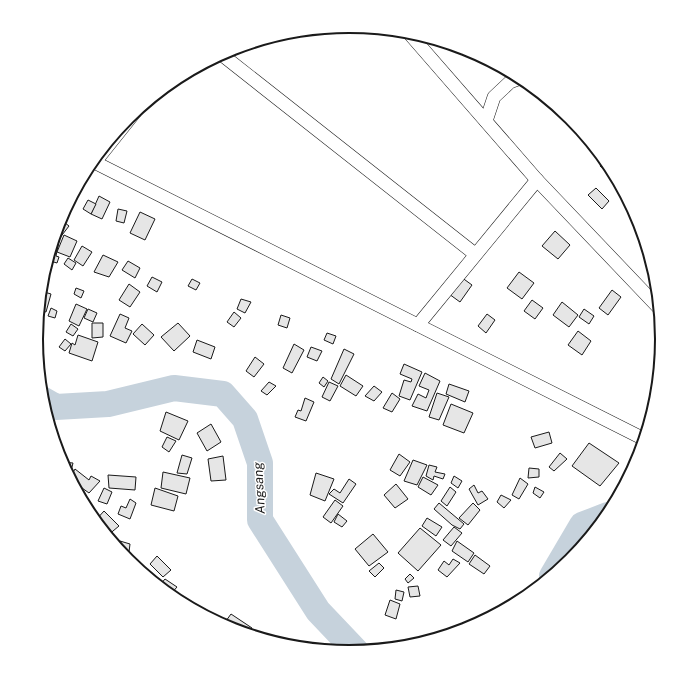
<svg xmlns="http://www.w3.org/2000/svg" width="698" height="678" viewBox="0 0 698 678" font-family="'Public Sans',sans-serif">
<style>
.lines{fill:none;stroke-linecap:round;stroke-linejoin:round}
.river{stroke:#c6d2dc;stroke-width:26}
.building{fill:#e6e6e6;stroke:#1a1a1a}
.minor-casing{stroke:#1a1a1a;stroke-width:14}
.minor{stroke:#fff;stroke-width:13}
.labels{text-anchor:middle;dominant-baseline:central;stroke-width:3;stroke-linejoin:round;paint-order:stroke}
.water-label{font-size:13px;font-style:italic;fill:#1a1a1a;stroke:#fff}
.rim{fill:none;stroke:#1a1a1a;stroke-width:2}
</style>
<rect width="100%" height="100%" fill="#fff"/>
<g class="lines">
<g class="river">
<path d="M42,399L56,407L108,404L174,388L223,394L245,419L260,463V520L318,611L356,651"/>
<path d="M552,576L582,525L608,515"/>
</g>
</g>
<g class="building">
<path d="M605,160L609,165L617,179L600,166Z"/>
<path d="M596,188L609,201L602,209L588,195Z"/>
<path d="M99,196L110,202L102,219L91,214Z"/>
<path d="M88,200L96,204L91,214L83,209Z"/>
<path d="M118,209L127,211L124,223L116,221Z"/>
<path d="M140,212L155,219L145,240L130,233Z"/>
<path d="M60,219L69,226L59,239L55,236Z"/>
<path d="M555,231L570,245L558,259L542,246Z"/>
<path d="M64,235L77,241L70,257L57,252Z"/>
<path d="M53,240L59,241L56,256L59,257L57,263L47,260Z"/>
<path d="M82,246L92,252L83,266L74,260Z"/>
<path d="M103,255L118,262L109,277L94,272Z"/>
<path d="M68,258L76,263L72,270L64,264Z"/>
<path d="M128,261L140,268L135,278L122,270Z"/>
<path d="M519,272L534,283L522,299L507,288Z"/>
<path d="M152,277L162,282L157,292L147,286Z"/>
<path d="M461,277L472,285L460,302L449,294Z"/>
<path d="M192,279L200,283L196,290L188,286Z"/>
<path d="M129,284L140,292L130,307L119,300Z"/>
<path d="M76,288L84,291L81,298L74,294Z"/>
<path d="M612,290L621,297L608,315L599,308Z"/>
<path d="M41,291L51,294L46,312L39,310Z"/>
<path d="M241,299L251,302L245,313L237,309Z"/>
<path d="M532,300L543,308L535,319L524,311Z"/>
<path d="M562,302L578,315L569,327L553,315Z"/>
<path d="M76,304L87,309L79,326L69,321Z"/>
<path d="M51,308L57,311L55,318L48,316Z"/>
<path d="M88,309L97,313L93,322L84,318Z"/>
<path d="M584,309L594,316L589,324L579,317Z"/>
<path d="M234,312L241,318L234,327L227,322Z"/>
<path d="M120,314L129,318L125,328L132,331L126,343L110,336Z"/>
<path d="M487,314L495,320L486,333L478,326Z"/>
<path d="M281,315L290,318L287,328L278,325Z"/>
<path d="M92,323H103V337L92,338Z"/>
<path d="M178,323L190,336L174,351L161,337Z"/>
<path d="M71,324L78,329L73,336L66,332Z"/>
<path d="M142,324L154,335L145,345L133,334Z"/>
<path d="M578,331L591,341L582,355L568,345Z"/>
<path d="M327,333L336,336L333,344L324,340Z"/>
<path d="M78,335L98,342L92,361L69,353L72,343L75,345Z"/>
<path d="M65,339L71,344L65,351L59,347Z"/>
<path d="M197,340L215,347L211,359L193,352Z"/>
<path d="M294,344L304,350L292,373L283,368Z"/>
<path d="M311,347L322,351L317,361L307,357Z"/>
<path d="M344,349L354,354L339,384L331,379Z"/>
<path d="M255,357L264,364L254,377L246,371Z"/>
<path d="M404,364L422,372L410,400L399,396L404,380L411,382L412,379L400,374Z"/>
<path d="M425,373L440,381L427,411L412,406L418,394L426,398L429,390L419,386Z"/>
<path d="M346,375L363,386L356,396L340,386Z"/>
<path d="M323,377L328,381L324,387L319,383Z"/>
<path d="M269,382L276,386L267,395L261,391Z"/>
<path d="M329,382L338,386L330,401L322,397Z"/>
<path d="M449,384L469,391L465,402L446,394Z"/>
<path d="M374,386L382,392L374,401L365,396Z"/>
<path d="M392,393L400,399L392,412L383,408Z"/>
<path d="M437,393L449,397L439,420L429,417Z"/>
<path d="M305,398L314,402L306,421L295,417L298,410L301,411Z"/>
<path d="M451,404L473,413L464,433L443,425Z"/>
<path d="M166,412L188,421L179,440L160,431Z"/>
<path d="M211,424L221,442L207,451L197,433Z"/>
<path d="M549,432L552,443L535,448L531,437Z"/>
<path d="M167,437L176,441L169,452L162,447Z"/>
<path d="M589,443L619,463L600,486L572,466Z"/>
<path d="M560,453L567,459L554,471L549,467Z"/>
<path d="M399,454L410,462L400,476L390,470Z"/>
<path d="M182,455L192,458L187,474L177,473Z"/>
<path d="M223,456L226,480L211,481L208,459Z"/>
<path d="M413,460L427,465L417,485L404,481Z"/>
<path d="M62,462L73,463L70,475H68Z"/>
<path d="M429,465L437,467L435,472L445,474L443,479L434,476L433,480L426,476Z"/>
<path d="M529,468L539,469V477L528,478Z"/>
<path d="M75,469L89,480L91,476L100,481L89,493L71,480L70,478Z"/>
<path d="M163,472L190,478L186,494L161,488Z"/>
<path d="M316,473L334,479L325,501L310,495Z"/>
<path d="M108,475L136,477L135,490L109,488Z"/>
<path d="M454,476L462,481L458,488L451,483Z"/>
<path d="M423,477L438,485L431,495L418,487Z"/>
<path d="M520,478L528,484L519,499L512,495Z"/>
<path d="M349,479L356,484L343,503L329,494L334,489L340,493Z"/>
<path d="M396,484L408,499L395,508L384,495Z"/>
<path d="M474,485L478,493L482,491L488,499L478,505L469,489Z"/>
<path d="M450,487L456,492L447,506L441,501Z"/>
<path d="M535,487L544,492L540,498L533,493Z"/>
<path d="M104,488L112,492L107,504L98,501Z"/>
<path d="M155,488L178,496L174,511L151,505Z"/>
<path d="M501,495L511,500L504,508L497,502Z"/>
<path d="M130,499L136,503L130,519L118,514L121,506L126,508Z"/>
<path d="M335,500L343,506L331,523L323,517Z"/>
<path d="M439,503L464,524L460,529L452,525L434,509Z"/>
<path d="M473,503L480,510L468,525L459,518Z"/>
<path d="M104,511L119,526L107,536L95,521Z"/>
<path d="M338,514L347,521L342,527L334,522Z"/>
<path d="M427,518L442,527L436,536L422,526Z"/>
<path d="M454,527L462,533L451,546L443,540Z"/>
<path d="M420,528L441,545L418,571L398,553Z"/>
<path d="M373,534L388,552L369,566L355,549Z"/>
<path d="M120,541L130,544L129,552L118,549Z"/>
<path d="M457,541L474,553L468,562L452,551Z"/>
<path d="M475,555L490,566L484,574L469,564Z"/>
<path d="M157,556L171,570L163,577L150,564Z"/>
<path d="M453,559L460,563L447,577L438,570L444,561L449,565Z"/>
<path d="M379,563L384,568L375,577L369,571Z"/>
<path d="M410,574L414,578L408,583L405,579Z"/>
<path d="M165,579L177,587L170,595L159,586Z"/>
<path d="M418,586L420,596L410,597L408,587Z"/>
<path d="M396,590L404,592L402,601L395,599Z"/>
<path d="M390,600L400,604L396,619L385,615Z"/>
<path d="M231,614L252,628L247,634L223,625Z"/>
</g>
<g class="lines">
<g class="minor-casing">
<g id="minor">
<path d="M408,32L537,180L659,308"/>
<path d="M221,54L475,254"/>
<path d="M486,121L494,97L510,82L521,78"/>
<path d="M92,161L644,439"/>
<path d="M95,162L135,112"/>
<path d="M418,325L537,180"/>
</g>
</g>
<use href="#minor" class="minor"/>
</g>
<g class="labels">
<g class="water-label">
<text transform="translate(259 488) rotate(-93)">Angsang</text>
</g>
</g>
<path d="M0 0H698V678H0ZM43 339a306 306 0 1 1 612 0a306 306 0 1 1-612 0Z" fill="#fff" fill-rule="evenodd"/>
<path class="rim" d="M43 339a306 306 0 1 1 612 0a306 306 0 1 1-612 0Z"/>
</svg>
